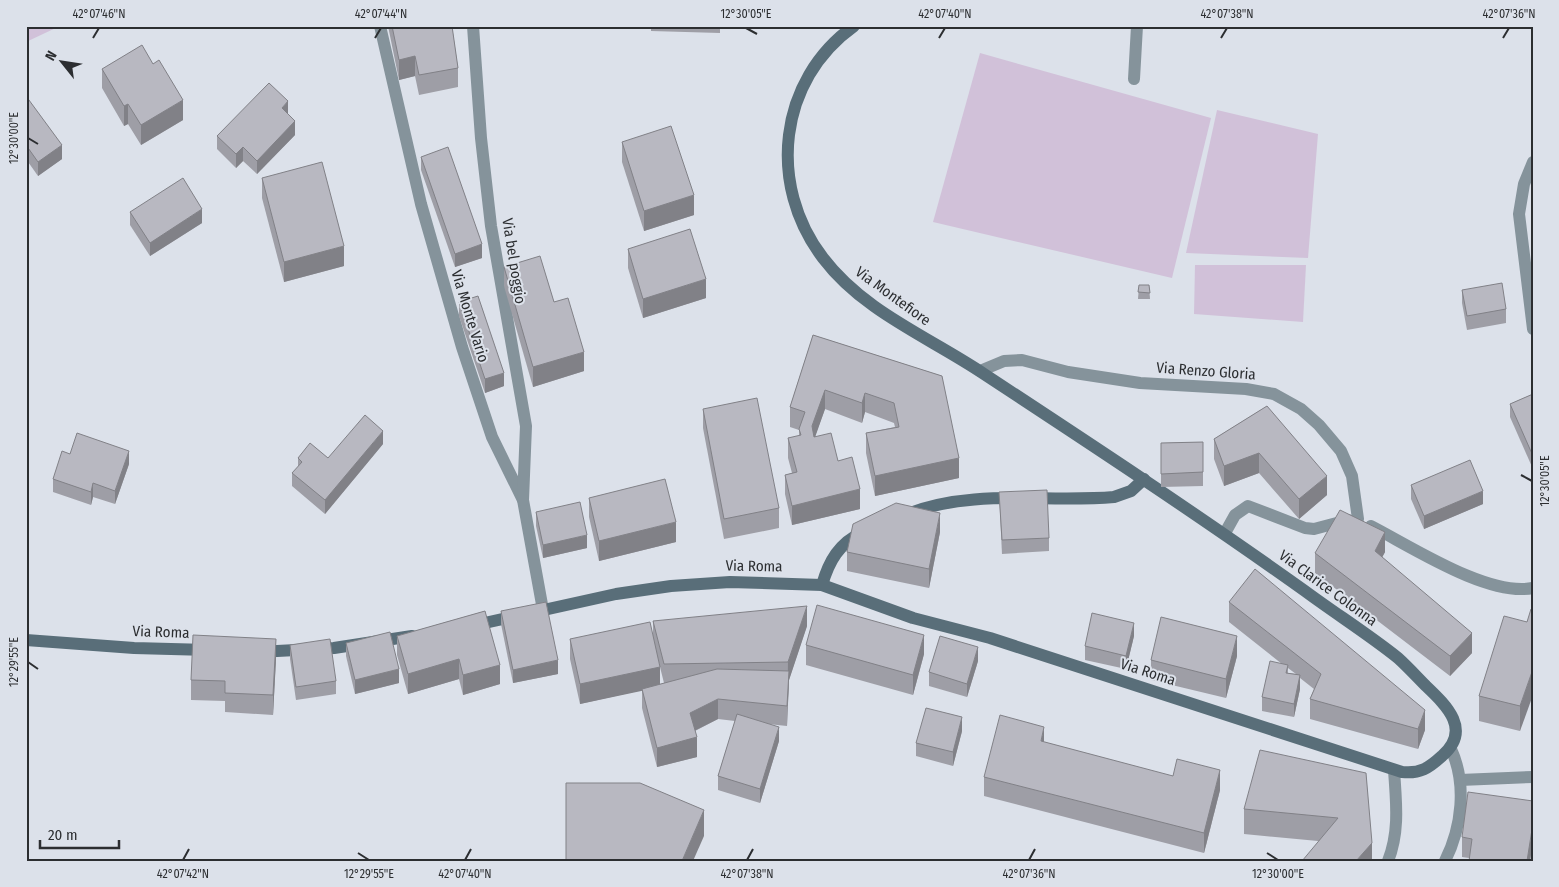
<svg xmlns="http://www.w3.org/2000/svg" width="1559" height="887" viewBox="0 0 1559 887" font-family="'Fira Sans Condensed',sans-serif">
<style>
.green{fill:#d1c1d9}
.lines{fill:none;stroke-linecap:round;stroke-linejoin:round}
.lane{stroke:#85939b;stroke-width:12}
.street{stroke:#85939b;stroke-width:12}
.secondary{stroke:#596e79;stroke-width:12}
.wall{fill:#9e9ea6;fill-rule:evenodd}
.shaded-wall{fill:#818187}
.building{fill:#b8b8c1;stroke:#818187}
.ticks{fill:none;stroke:#2c2e31;stroke-width:2}
.labels{text-anchor:middle;dominant-baseline:central;stroke-width:4;stroke-linejoin:round;paint-order:stroke}
.street-label{font-size:15px;fill:#2c2e31;stroke:#dce1ea}
.neatline{fill:none;stroke:#2c2e31;stroke-width:2}
.ticks-label{font-size:12px;text-anchor:middle;fill:#2c2e31}
</style>
<rect width="100%" height="100%" fill="#dce1ea"/>
<g class="green">
<path d="M26,26H60L26,42Z"/>
<path d="M980,53L1211,118L1172,278L933,222Z"/>
<path d="M1217,110L1318,134L1308,258L1186,253Z"/>
<path d="M1195,265H1306L1303,322L1194,314Z"/>
</g>
<g class="lines">
<path class="lane" d="M1134,79L1137,26"/>
<g class="street">
<path d="M380,26L421,204L462,347L492,437L523,500L543,610"/>
<path d="M473,26L481,138L491,226L526,426L523,500"/>
<path d="M1533,162L1524,184L1519,214L1533,329"/>
<path d="M980,371L1004,361L1022,360L1068,372L1140,383L1246,389L1274,394L1301,409L1319,425L1341,451L1352,476L1358,519"/>
<path d="M1371,526C1412,547 1488,597 1533,588"/>
<path d="M1225,533L1235,515L1248,506L1305,528L1314,529L1348,520"/>
<path d="M1460,780L1533,777"/>
<path d="M1388,861C1400,831 1396,801 1394,770"/>
<path d="M1445,861C1462,827 1467,784 1451,749"/>
</g>
<g class="secondary">
<path d="M907,514C974,488 1044,503 1114,497L1131,491L1144,479"/>
<path d="M822,585C829,561 839,543 863,532"/>
<path d="M471,626L616,594L671,586L730,582L822,585L913,618L990,638L1402,772C1420,774 1429,768 1442,756C1472,730 1447,706 1426,686C1417,677 1408,667 1398,658C1368,634 1336,614 1305,591C1200,516 1092,445 984,374C929,337 864,312 823,258C767,185 778,80 854,26"/>
<path d="M26,640L134,648L208,650"/>
<path d="M258,652L334,648L412,636"/>
</g>
</g>
<g class="wall">
<path d="M388,26H452L458,68V87L419,95L415,76L399,80Z"/>
<path d="M651,26H720V33L651,31Z"/>
<path d="M102,69L183,120L141,145L128,124L124,126L102,88Z"/>
<path d="M26,96L62,159L38,176L26,159Z"/>
<path d="M288,114L295,135L257,174L243,161L236,168L217,149V136Z"/>
<path d="M622,142L694,215L644,231L622,162Z"/>
<path d="M421,157L482,258L455,267L421,170Z"/>
<path d="M262,178L344,266L284,282L262,198Z"/>
<path d="M130,212L202,223L150,256L130,225Z"/>
<path d="M628,249L706,298L643,318L628,268Z"/>
<path d="M504,267L554,302L584,371L533,387L504,286Z"/>
<path d="M1139,285H1149L1150,299H1138Z"/>
<path d="M1462,290L1506,309V323L1467,330L1462,303Z"/>
<path d="M459,302L504,386L485,393L459,316Z"/>
<path d="M813,335L942,376L959,478L875,496L866,453V433L895,427L894,423L865,412L862,423L825,409L815,436L838,461L860,509L792,525L785,494V475L792,473L788,458V438L799,436V430L790,427V407Z"/>
<path d="M1533,394V469L1510,417V404Z"/>
<path d="M1267,406L1327,495L1299,519L1259,473L1224,486L1214,459V439Z"/>
<path d="M703,409L779,508V528L724,539L703,428Z"/>
<path d="M1203,442V486L1161,487V443Z"/>
<path d="M383,444L325,514L292,486V473L298,467V458H328Z"/>
<path d="M70,454L129,464L115,504L93,497L91,505L53,492V479Z"/>
<path d="M1411,485L1483,504L1424,529L1411,499Z"/>
<path d="M999,492L1049,538V551L1002,554Z"/>
<path d="M589,498L676,542L599,561L589,517Z"/>
<path d="M536,512L587,548L543,558L536,526Z"/>
<path d="M940,532L929,588L847,571V552Z"/>
<path d="M1385,552L1382,557L1472,653L1450,676L1315,573V553Z"/>
<path d="M1229,602L1425,730L1418,749L1310,719V699L1314,689L1300,678V689L1294,717L1262,711V697L1282,664L1229,622ZM1288,668L1296,674L1288,673Z"/>
<path d="M485,611L500,684L463,695L459,679L408,694L397,655V636Z"/>
<path d="M501,611L558,674L513,683L501,624Z"/>
<path d="M653,621L807,626L789,680L787,726L768,724L779,741L760,803L718,790V776L735,721L718,719L695,731L697,757L657,767L642,708V690L580,704L570,659V639L653,636ZM658,659L664,683L660,684Z"/>
<path d="M1527,622L1520,731L1479,721V696Z"/>
<path d="M1134,636L1126,669L1085,660V646Z"/>
<path d="M346,643L399,683L355,694L346,656Z"/>
<path d="M290,645L336,681V694L296,700L290,659Z"/>
<path d="M806,645L924,654L913,695L806,665Z"/>
<path d="M1237,656L1226,698L1151,680V660Z"/>
<path d="M276,659L273,715L225,712V701L191,700V680Z"/>
<path d="M978,661L967,697L929,686V672Z"/>
<path d="M962,731L953,766L916,756V743Z"/>
<path d="M1044,742L1220,790L1204,853L984,796V777Z"/>
<path d="M1366,773L1372,861L1318,841L1244,834V809Z"/>
<path d="M1462,837L1533,843L1530,861H1469V858L1462,857Z"/>
</g>
<g class="shaded-wall">
<path d="M415,56V76L399,80V60Z"/>
<path d="M183,100V120L141,145V125Z"/>
<path d="M288,101V115L282,108Z"/>
<path d="M128,104V124L124,126V106Z"/>
<path d="M295,121V135L257,174V161Z"/>
<path d="M62,145V159L38,176V162Z"/>
<path d="M243,147V161L236,168V154Z"/>
<path d="M694,195V215L644,231V211Z"/>
<path d="M202,209V223L150,256V243Z"/>
<path d="M482,244V258L455,267V254Z"/>
<path d="M344,246V266L284,282V262Z"/>
<path d="M706,279V298L643,318V299Z"/>
<path d="M584,352V371L533,387V367Z"/>
<path d="M504,373V386L485,393V379Z"/>
<path d="M825,390V409L812,446V426Z"/>
<path d="M865,393V412L862,423V403Z"/>
<path d="M383,431V444L325,514V500Z"/>
<path d="M129,451V464L115,504V491Z"/>
<path d="M1259,453V473L1224,486V466Z"/>
<path d="M959,458V478L875,496V476Z"/>
<path d="M1327,476V495L1299,519V499Z"/>
<path d="M93,483V497L91,505V492Z"/>
<path d="M860,489V509L792,525V506Z"/>
<path d="M1483,491V504L1424,529V516Z"/>
<path d="M940,513V532L929,588V569Z"/>
<path d="M676,522V542L599,561V541Z"/>
<path d="M1385,532V552L1375,571V551Z"/>
<path d="M587,535V548L543,558V545Z"/>
<path d="M807,606V626L789,680L787,726L788,662Z"/>
<path d="M1134,623V636L1126,669V656Z"/>
<path d="M1472,633V653L1450,676V656Z"/>
<path d="M924,635V654L913,695V675Z"/>
<path d="M1237,636V656L1226,698V679Z"/>
<path d="M276,639V659L273,715V695Z"/>
<path d="M978,647V661L967,697V684Z"/>
<path d="M459,659V679L408,694V674Z"/>
<path d="M558,660V674L513,683V670Z"/>
<path d="M500,665V684L463,695V675Z"/>
<path d="M660,667V687L580,704V684Z"/>
<path d="M399,669V683L355,694V680Z"/>
<path d="M1533,669V695L1520,731V706Z"/>
<path d="M1300,675V689L1294,717V704Z"/>
<path d="M718,699V719L690,733V713Z"/>
<path d="M1425,710V730L1418,749V729Z"/>
<path d="M962,717V731L953,766V752Z"/>
<path d="M779,727V741L760,803V789Z"/>
<path d="M1044,727V746L1041,741Z"/>
<path d="M697,737V757L657,767V748Z"/>
<path d="M1220,770V790L1204,853V833Z"/>
<path d="M704,810V836L693,861H682Z"/>
<path d="M1533,823V843L1530,861H1527Z"/>
<path d="M1372,843V861H1356Z"/>
</g>
<g class="building">
<path d="M392,26H452L458,68L419,75L415,56L399,60Z"/>
<path d="M142,45L153,64L159,60L183,100L141,125L128,104L124,106L102,69Z"/>
<path d="M269,83L288,101L282,108L295,121L257,161L243,147L236,154L217,136Z"/>
<path d="M26,96L62,145L38,162L26,145Z"/>
<path d="M671,126L694,195L644,211L622,142Z"/>
<path d="M448,147L482,244L455,254L421,157Z"/>
<path d="M322,162L344,246L284,262L262,178Z"/>
<path d="M183,178L202,209L150,243L130,212Z"/>
<path d="M690,229L706,279L643,299L628,249Z"/>
<path d="M540,256L554,302L568,298L584,352L533,367L504,267Z"/>
<path d="M1502,283L1506,309L1467,316L1462,290Z"/>
<path d="M1139,285H1149L1150,293L1138,292Z"/>
<path d="M478,296L504,373L485,379L459,302Z"/>
<path d="M813,335L942,376L959,458L875,476L866,433L899,427L894,403L865,393L862,403L825,390L812,426L814,437L831,433L838,461L852,457L860,489L792,506L785,475L797,472L788,438L801,435L799,429L805,412L790,407Z"/>
<path d="M1533,394V456L1510,404Z"/>
<path d="M757,398L779,508L724,519L703,409Z"/>
<path d="M1267,406L1327,476L1299,499L1259,453L1224,466L1214,439Z"/>
<path d="M365,415L383,431L325,500L292,473L302,462L298,458L310,443L328,458Z"/>
<path d="M77,433L129,451L115,491L93,483L91,492L53,479L62,451L70,454Z"/>
<path d="M1203,442V472L1161,474V443Z"/>
<path d="M1470,460L1483,491L1424,516L1411,485Z"/>
<path d="M665,479L676,522L599,541L589,498Z"/>
<path d="M1047,490L1049,538L1002,540L999,492Z"/>
<path d="M580,502L587,535L543,545L536,512Z"/>
<path d="M896,503L940,513L929,569L847,552L853,524Z"/>
<path d="M1340,510L1385,532L1375,551L1472,633L1450,656L1315,553Z"/>
<path d="M1255,569L1425,710L1418,729L1310,699L1321,674L1229,602Z"/>
<path d="M546,602L558,660L513,670L501,611Z"/>
<path d="M817,605L924,635L913,675L806,645Z"/>
<path d="M807,606L788,662L664,664L653,621Z"/>
<path d="M1531,609H1533V669L1520,706L1479,696L1504,616L1527,622Z"/>
<path d="M485,611L500,665L463,675L459,659L408,674L397,636Z"/>
<path d="M1092,613L1134,623L1126,656L1085,646Z"/>
<path d="M1161,617L1237,636L1226,679L1151,660Z"/>
<path d="M650,622L660,667L580,684L570,639Z"/>
<path d="M390,632L399,669L355,680L346,643Z"/>
<path d="M193,635L276,639L273,695L225,693V681L191,680Z"/>
<path d="M940,636L978,647L967,684L929,672Z"/>
<path d="M330,639L336,681L296,687L290,645Z"/>
<path d="M1270,661L1288,665L1286,673L1300,675L1294,704L1262,697Z"/>
<path d="M717,669L789,671L787,706L718,699L690,713L697,737L657,748L642,689Z"/>
<path d="M926,708L962,717L953,752L916,743Z"/>
<path d="M737,714L779,727L760,789L718,776Z"/>
<path d="M1000,715L1044,727L1041,741L1173,776L1177,759L1220,770L1204,833L984,777Z"/>
<path d="M1260,750L1366,773L1372,843L1356,861H1302L1338,818L1244,809Z"/>
<path d="M566,783H640L704,810L682,861H566Z"/>
<path d="M1468,792L1533,801V823L1527,861H1469L1472,839L1462,837Z"/>
</g>
<path class="ticks" d="M746,28L757,34M93,38L99,28M375,38L381,28M939,38L945,28M1221,38L1227,28M1503,38L1509,28M28,138L38,144M1521,475L1532,481M28,662L38,669M358,853L369,860M1267,853L1278,860M183,860L189,849M465,860L471,849M747,860L753,849M1029,860L1035,849"/>
<g class="labels">
<g class="street-label">
<text transform="translate(514 261) rotate(81)">Via bel poggio</text>
<text transform="translate(893 296) rotate(36)">Via Montefiore</text>
<text transform="translate(470 316) rotate(73)">Via Monte Vario</text>
<text transform="translate(1206 371) rotate(4)">Via Renzo Gloria</text>
<text transform="translate(754 566) rotate(1)">Via Roma</text>
<text transform="translate(1328 588) rotate(36)">Via Clarice Colonna</text>
<text transform="translate(161 632) rotate(2)">Via Roma</text>
<text transform="translate(1148 672) rotate(18)">Via Roma</text>
</g>
</g>
<rect width="1559" height="887" fill="none" stroke="#dce1ea" stroke-width="55"/>
<g transform="translate(62 62) rotate(300)" stroke="#dce1ea" stroke-width="4" paint-order="stroke">
<path d="M0-4L9 19L0 12L-9 19Z" fill="#2c2e31"/>
<text y="-8" font-size="14" font-weight="bold" text-anchor="middle" fill="#2c2e31">N</text>
</g>
<path d="M40 840v8h79v-8" fill="none" stroke="#2c2e31" stroke-width="2.5"/>
<text x="48" y="840" font-size="15" fill="#2c2e31" stroke="#dce1ea" stroke-width="4" paint-order="stroke">20 m</text>
<rect x="28" y="28" width="1504" height="832" class="neatline"/>
<g class="ticks-label">
<text x="99" y="18">42°07'46"N</text>
<text x="381" y="18">42°07'44"N</text>
<text x="746" y="18">12°30'05"E</text>
<text x="945" y="18">42°07'40"N</text>
<text x="1227" y="18">42°07'38"N</text>
<text x="1509" y="18">42°07'36"N</text>
<text transform="translate(14 138) rotate(-90)" y="4">12°30'00"E</text>
<text transform="translate(1545 481) rotate(-90)" y="4">12°30'05"E</text>
<text transform="translate(14 662) rotate(-90)" y="4">12°29'55"E</text>
<text x="183" y="878">42°07'42"N</text>
<text x="369" y="878">12°29'55"E</text>
<text x="465" y="878">42°07'40"N</text>
<text x="747" y="878">42°07'38"N</text>
<text x="1029" y="878">42°07'36"N</text>
<text x="1278" y="878">12°30'00"E</text>
</g>
</svg>
